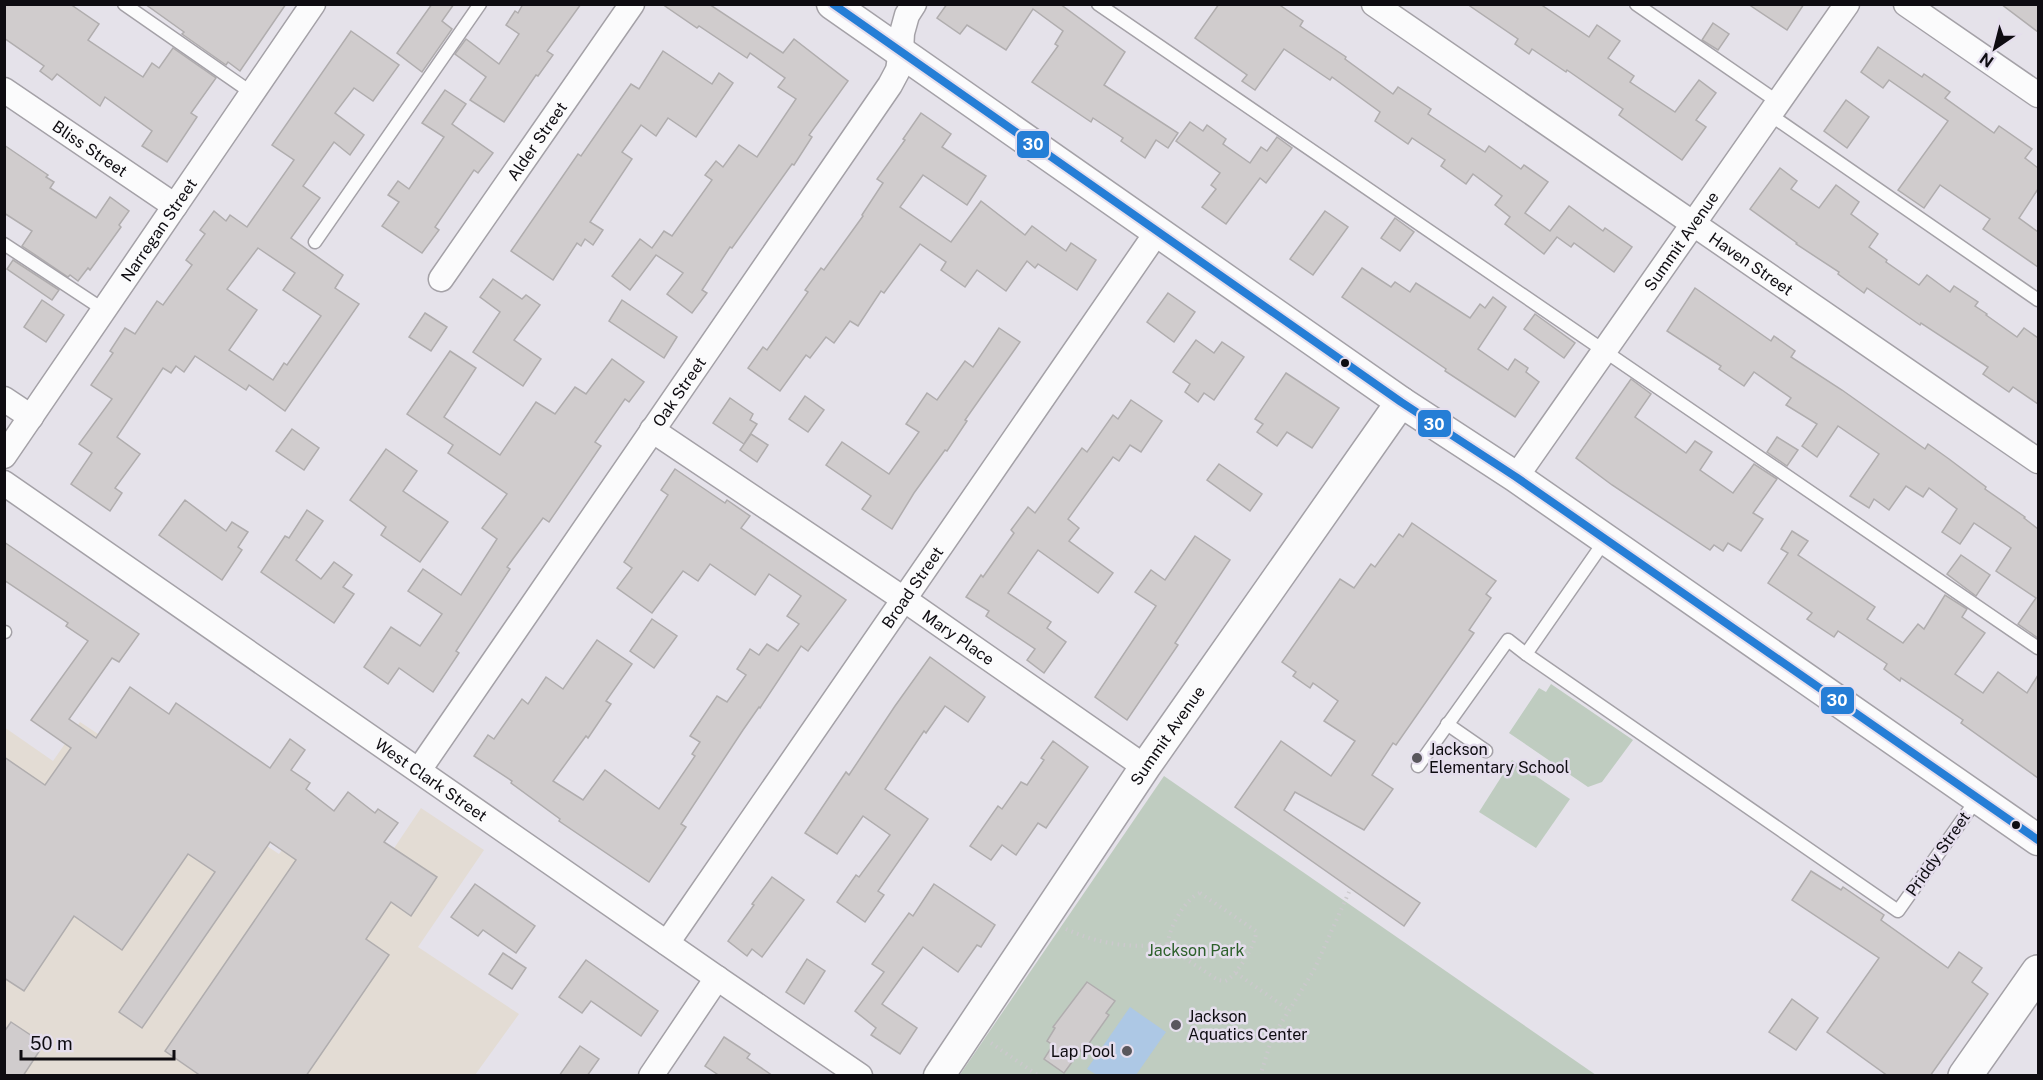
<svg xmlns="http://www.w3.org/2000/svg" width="2043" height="1080" viewBox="0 0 2043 1080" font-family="'Public Sans',sans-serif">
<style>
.industrial{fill:#e3dcd4}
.green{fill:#bfccc0}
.water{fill:#adc8e5}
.building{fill:#d0cccd;stroke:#b0adae;stroke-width:1.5;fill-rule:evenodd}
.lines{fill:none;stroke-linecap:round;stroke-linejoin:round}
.service-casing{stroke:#a4a1a7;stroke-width:15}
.minor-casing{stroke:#a4a1a7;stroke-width:27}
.tertiary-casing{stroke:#a4a1a7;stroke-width:33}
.secondary-casing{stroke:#a4a1a7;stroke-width:36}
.path{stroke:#cbc9cc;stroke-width:4;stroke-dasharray:1.5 4.5;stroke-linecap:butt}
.service{stroke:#fbfbfc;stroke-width:12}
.minor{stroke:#fbfbfc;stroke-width:24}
.tertiary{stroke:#fbfbfc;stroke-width:30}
.secondary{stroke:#fbfbfc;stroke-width:33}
.bus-1-casing{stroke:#e5deed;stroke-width:12}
.bus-1{stroke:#257ed6;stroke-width:8}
.bus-dot{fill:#0e0c11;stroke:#e5deed;stroke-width:2}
.poi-dot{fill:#59575d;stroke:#e5deed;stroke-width:2}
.labels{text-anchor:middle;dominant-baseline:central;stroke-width:5;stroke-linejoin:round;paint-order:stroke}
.street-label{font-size:16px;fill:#0e0c11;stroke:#e5deed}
.poi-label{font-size:16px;fill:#0e0c11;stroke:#e5deed;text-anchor:start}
.park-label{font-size:16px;fill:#2d602b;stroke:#e5deed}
.line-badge{stroke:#e5deed;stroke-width:2}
.badge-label{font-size:16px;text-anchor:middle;font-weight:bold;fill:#fff}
</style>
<rect width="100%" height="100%" fill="#e5e2ea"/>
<path class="industrial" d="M80,722L279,854L295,832L370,884L421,808L484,850L418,947L519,1014L475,1075H5L4,727L53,761Z"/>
<g class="green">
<path d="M1551,684L1633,740L1602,782L1588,787L1509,733L1539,688L1546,692Z"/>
<path d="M1512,760L1570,799L1536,848L1479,812Z"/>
<path d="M1164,776L1596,1075L959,1076Z"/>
</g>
<path class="water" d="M1130,1007L1166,1032L1136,1075H1097L1087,1069Z"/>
<g class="building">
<path d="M4,4H70L99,24L88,40L143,77L152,63L159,68L173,48L216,78L191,113L197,117L167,162L142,146L152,131L105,97L100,106L57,74L52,80L40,71L44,66L4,38Z"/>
<path d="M145,4H286L240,71L228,62L226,65L182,34L184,32Z"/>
<path d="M432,4H454L442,21L452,29L422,72L397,53Z"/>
<path d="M523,4H581L547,51L553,55L538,76L536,75L504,122L470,100L486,77L455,54L466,39L499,64L519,34L506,25L515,11L518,13Z"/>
<path d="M662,4H709L783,53L794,39L848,81L809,135L812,137L794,165L792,164L732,248L730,247L702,290L707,293L692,313L667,294L683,273L656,255L630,290L612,276L640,239L652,248L664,231L672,236L712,180L705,175L716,161L723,167L739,145L757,157L796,99L778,87L785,78L750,53L747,58L699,26L697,28Z"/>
<path d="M947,4H1060L1125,52L1104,85L1178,133L1168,148L1156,140L1145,158L1121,141L1123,138L1093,118L1091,122L1032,82L1058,46L1055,44L1063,31L1033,9L1006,50L967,25L960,34L937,18Z"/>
<path d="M1219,4H1278L1303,21L1300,26L1346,57L1345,59L1393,94L1398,87L1431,109L1428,114L1485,152L1489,146L1521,169L1524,165L1548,182L1525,213L1550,231L1569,206L1603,231L1605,228L1632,247L1614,272L1574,243L1571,247L1557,237L1544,254L1505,224L1510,217L1495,205L1502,196L1473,174L1466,184L1441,166L1445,160L1412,138L1408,144L1375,121L1380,112L1332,77L1330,80L1284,49L1255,90L1242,81L1247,75L1195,38Z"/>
<path d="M1467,4H1540L1589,37L1597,25L1620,41L1608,58L1634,76L1630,82L1675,112L1699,80L1716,93L1696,120L1706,127L1682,160L1619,115L1623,109L1567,70L1566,72L1532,49L1529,54L1515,44L1518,39Z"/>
<path d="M1748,4H1804L1787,30Z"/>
<path d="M2001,4H2038V32Z"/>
<path d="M1713,23L1729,34L1718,50L1702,40Z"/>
<path d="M351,31L399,65L373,101L354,88L335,113L364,135L350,155L334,142L303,186L320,198L291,238L343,275L335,288L359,304L285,411L249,385L246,390L195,356L184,372L176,366L171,373L163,368L117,437L140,454L115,488L122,493L110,511L71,484L92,453L79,444L112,399L91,385L113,353L110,351L125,328L135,334L157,301L163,305L192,265L186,260L205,234L200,230L214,211L226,221L230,215L247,227L294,160L272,145ZM258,248L295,273L283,290L321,316L287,365L284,363L273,380L229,350L257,310L227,289Z"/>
<path d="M1878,47L1922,77L1924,74L1950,92L1945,98L1994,133L1999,126L2032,149L2025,158L2038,168V189L2019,218L2038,232V267L1983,229L1990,219L1940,185L1924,208L1898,190L1948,121L1889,80L1883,88L1861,72Z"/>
<path d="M663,51L712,84L719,73L733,83L696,137L668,118L656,136L641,125L622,152L632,159L590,222L603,230L593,245L585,239L581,246L577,243L553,280L511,251L578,154L581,156L631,84L639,89Z"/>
<path d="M445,90L466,104L452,124L493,153L478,173L474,170L435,227L439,230L422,253L382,226L399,202L388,195L398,181L409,189L444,137L422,123Z"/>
<path d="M1846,100L1869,117L1847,148L1824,131Z"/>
<path d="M921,113L951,134L942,147L986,176L967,205L923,175L900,207L951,242L981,201L1025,235L1032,226L1066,251L1071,243L1096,260L1077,290L1038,264L1035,268L1027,261L1006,291L977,270L965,287L941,270L946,262L920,244L884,293L881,291L858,326L850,321L834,343L826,337L810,358L806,355L780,391L748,368L763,347L767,350L808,292L805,290L821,268L824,270L863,216L862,215L883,183L877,179L905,140L903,139Z"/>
<path d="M1190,122L1203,131L1207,125L1226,139L1223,144L1250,163L1261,147L1267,151L1277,137L1292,148L1266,183L1260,178L1226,224L1202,207L1216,189L1211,185L1220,173L1176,141Z"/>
<path d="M4,145L48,175L46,177L54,182L50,188L96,218L110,197L129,211L119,225L121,227L90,270L88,268L78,281L70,275L68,277L22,246L32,231L4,213Z"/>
<path d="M1780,168L1797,181L1791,189L1819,208L1836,185L1859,202L1851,214L1878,234L1869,247L1887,260L1886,262L1919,285L1927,275L1950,292L1954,286L1978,302L1975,306L1987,314L1986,315L2017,337L2024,328L2038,338V404L2013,387L2009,392L1983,374L1988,367L1921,323L1920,325L1867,288L1864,293L1838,274L1839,272L1796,244L1797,243L1750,209Z"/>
<path d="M1325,211L1348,227L1313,275L1290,259Z"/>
<path d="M1395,218L1414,232L1400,251L1381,238Z"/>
<path d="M13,260L59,290L52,300L7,269Z"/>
<path d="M1362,268L1391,287L1395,282L1410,292L1416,283L1470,318L1480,304L1485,308L1493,297L1506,307L1478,349L1508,370L1515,359L1528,368L1526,372L1539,382L1515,417L1445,371L1446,369L1342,297Z"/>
<path d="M493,279L522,299L526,295L540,305L514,340L541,359L523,386L473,352L500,312L480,297Z"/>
<path d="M1695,288L1771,341L1774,336L1795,351L1791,357L1842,390L1925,449L1928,444L1949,459L1986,487L1985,489L2025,517L2024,518L2038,529V638L2018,624L2036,598L1996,571L2011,548L1974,523L1960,544L1942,532L1957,509L1929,488L1923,497L1906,486L1889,510L1874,499L1869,508L1850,496L1879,454L1838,426L1817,457L1802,446L1817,424L1786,405L1791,398L1754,372L1744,386L1719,369L1721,366L1667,331Z"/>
<path d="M1168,293L1195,312L1174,342L1147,322Z"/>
<path d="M42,300L64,315L46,342L24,327Z"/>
<path d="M622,300L677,337L664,358L609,321Z"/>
<path d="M425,313L447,327L431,351L409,337Z"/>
<path d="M1535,314L1575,343L1564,358L1524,329Z"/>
<path d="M999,328L1020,342L965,420L967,421L947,451L945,450L914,493L892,529L862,509L871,496L826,465L842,442L889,474L919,432L906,424L927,393L937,400L965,361L973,367Z"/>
<path d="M1196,340L1214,353L1222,342L1244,357L1214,400L1204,393L1198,402L1185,392L1190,384L1173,372Z"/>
<path d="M450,351L476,368L444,417L500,455L536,402L555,414L575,387L586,394L612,359L644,382L629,402L625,399L595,442L601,446L549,522L543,518L507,567L510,569L456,651L459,653L433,692L399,668L388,684L364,667L391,627L420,646L442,614L408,591L423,569L461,595L497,539L482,528L507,494L448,453L453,445L407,414Z"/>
<path d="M1286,373L1339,408L1312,448L1287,432L1277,446L1257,432L1263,424L1255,419Z"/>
<path d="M1631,379L1651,394L1635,417L1686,453L1695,441L1712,452L1700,470L1733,493L1754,464L1777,479L1753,513L1763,519L1741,551L1728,543L1723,551L1714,545L1710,550L1612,485L1576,458Z"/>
<path d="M805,396L824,410L808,432L789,419Z"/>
<path d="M730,398L753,414L750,420L757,424L744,444L713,423Z"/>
<path d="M1131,400L1162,421L1141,452L1130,445L1119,461L1113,457L1068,519L1079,528L1069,541L1113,573L1098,593L1038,550L1008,593L1051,622L1047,628L1066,642L1044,673L1027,660L1035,649L986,616L989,611L966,597L981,575L983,577L1014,533L1011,530L1028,507L1035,513L1082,448L1087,452L1113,415L1118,419Z"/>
<path d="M292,429L319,448L304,470L276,451Z"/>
<path d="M751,434L768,445L757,462L740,450Z"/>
<path d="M1777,437L1798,450L1787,466L1767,452Z"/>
<path d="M386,449L417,471L403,491L448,522L420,562L381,535L386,527L350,500Z"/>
<path d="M1219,464L1262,494L1250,511L1207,480Z"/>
<path d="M675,469L725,503L727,500L750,516L741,528L846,600L808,651L801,646L760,708L759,707L743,730L681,824L686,827L649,882L559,821L560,819L511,783L512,781L474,756L488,735L494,739L522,699L528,704L546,677L563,689L597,640L632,664L606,701L611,704L588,738L586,736L553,781L583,800L605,770L659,809L695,756L692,754L700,742L690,736L717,696L727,702L746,675L737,669L750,649L759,655L767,644L778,651L799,624L787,616L801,596L769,574L755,595L710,564L698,581L683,571L652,613L617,588L632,568L624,562L668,495L661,490Z"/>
<path d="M185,500L226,531L232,522L248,532L238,547L242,550L222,580L159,535Z"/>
<path d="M307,510L323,521L296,560L321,579L334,562L352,575L343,587L354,594L334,623L261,572L285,536L289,538Z"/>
<path d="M1412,523L1496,581L1486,594L1491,598L1469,630L1474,633L1396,745L1393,743L1372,775L1393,789L1364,830L1295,792L1284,810L1420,903L1404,926L1235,807L1281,741L1331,776L1355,741L1324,721L1338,701L1313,683L1310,688L1293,676L1296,672L1282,662L1340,579L1354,588L1371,564L1375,567L1399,534L1403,537Z"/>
<path d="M1792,531L1808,541L1798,555L1875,607L1867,619L1903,643L1918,624L1924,629L1945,595L1967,609L1962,617L1985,633L1955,674L1983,693L1998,672L2027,693L2038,675V778L1961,723L1963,720L1901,678L1900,681L1884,669L1887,664L1838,631L1834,637L1807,619L1812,613L1768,583L1788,553L1781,549Z"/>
<path d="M1195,536L1230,560L1175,643L1178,645L1127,720L1095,697L1156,606L1135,592L1151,570L1165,580Z"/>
<path d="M4,542L139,634L119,662L112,658L69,719L96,738L130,687L169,714L176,703L270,768L290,739L305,750L291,770L310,783L306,789L334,811L348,792L375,813L378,809L398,823L384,842L437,877L411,916L391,902L366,939L389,955L306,1076H201L165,1051L296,860L270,842L142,1028L119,1012L215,872L188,854L122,950L74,916L24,991L4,978V757L45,785L71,748L31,720L88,641L66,626L68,623L4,580Z"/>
<path d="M1961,555L1990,575L1976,596L1947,574Z"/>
<path d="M652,619L677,636L654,668L630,651Z"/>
<path d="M930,657L985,697L968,722L945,706L926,733L924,731L885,789L928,819L878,891L884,895L865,922L837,902L856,875L859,877L890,835L863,816L837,854L805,833L846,772L849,775L895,706Z"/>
<path d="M1053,741L1088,767L1046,828L1038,823L1016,855L1002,845L991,860L970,846L998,806L1002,809L1021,782L1027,785L1044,760L1041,758Z"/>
<path d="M1811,871L1841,890L1843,887L1884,915L1881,920L1948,968L1959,952L1982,968L1972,982L1988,994L1930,1076H1888L1827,1032L1879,958L1792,900Z"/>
<path d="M772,877L804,900L762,957L752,949L747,956L728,941L754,905L752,904Z"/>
<path d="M475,884L535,926L516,953L483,930L478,936L451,917Z"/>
<path d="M934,884L995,925L981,947L977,945L958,972L923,947L882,1004L917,1028L900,1054L871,1035L876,1028L855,1011L884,972L872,964L909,913L913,916Z"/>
<path d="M503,953L526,968L512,989L489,974Z"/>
<path d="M807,959L825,971L804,1004L786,992Z"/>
<path d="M586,960L658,1011L641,1036L591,1001L582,1013L559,997Z"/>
<path d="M1087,982L1115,1001L1106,1013L1109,1015L1085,1049L1083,1047L1064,1073L1044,1059L1053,1045L1047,1041L1055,1028L1053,1027Z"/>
<path d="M1792,999L1818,1018L1796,1050L1769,1032Z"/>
<path d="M11,1022L44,1044L23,1076H4V1032Z"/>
<path d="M724,1037L750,1054L747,1058L773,1076H720L705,1066Z"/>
<path d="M580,1046L599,1059L587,1076H559Z"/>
</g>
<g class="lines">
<g class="service-casing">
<g id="service">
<path d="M124,4L252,93"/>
<path d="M1098,4L2038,648"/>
<path d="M1636,4L1778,102"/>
<path d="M1769,114L2038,300"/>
<path d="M315,242L480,4"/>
<path d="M4,244L104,310"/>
<path d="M1606,539L1526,654L1898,911L1977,799"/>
<path d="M4,632H5"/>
<path d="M1447,724L1486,751"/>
<path d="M1418,766L1508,640L1526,654"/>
</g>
</g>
<g class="minor-casing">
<g id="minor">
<path id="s1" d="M1374,4L2038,461"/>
<path d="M1906,4L2038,95"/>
<path id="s2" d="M4,90L175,206"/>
<path id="s3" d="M441,279L632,4"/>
<path d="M4,399L31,417"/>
<path id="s4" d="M652,430L905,600L1145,767"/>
<path id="s5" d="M4,456L313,4"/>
<path id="s6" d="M1516,477L1847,4"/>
<path id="s7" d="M4,483L717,978L860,1076"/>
<path id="s8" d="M419,770L890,85L898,70L901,51L902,33L907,15L914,4"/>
<path id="s9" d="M667,943L1157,232"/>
<path d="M651,1076L717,978"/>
</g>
</g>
<g class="tertiary-casing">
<g id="tertiary">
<path d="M832,4L1401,402L1516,477L2038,840"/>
<path id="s10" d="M939,1076L1145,767L1401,402"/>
</g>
</g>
<g class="secondary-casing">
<path id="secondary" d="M1965,1076L2038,972"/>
</g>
<g class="path">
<path d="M1200,893L1256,931C1257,943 1236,977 1225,981L1218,980L1169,948C1164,934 1186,897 1200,893Z"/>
<path d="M1066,929C1098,944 1133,949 1168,944"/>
<path d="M1236,973L1289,1010"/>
<path d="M991,1043L1039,1076"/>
<path d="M1260,1076L1272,1038L1314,970L1349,892"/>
</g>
<use href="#service" class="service"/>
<use href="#minor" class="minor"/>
<use href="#tertiary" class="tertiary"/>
<use href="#secondary" class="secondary"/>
<g class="bus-1-casing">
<path id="bus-1" d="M833,4L1401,402L1516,477L2038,840"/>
</g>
<use href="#bus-1" class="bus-1"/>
</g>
<g class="bus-dot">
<circle cx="1345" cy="363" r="5"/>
<circle cx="2016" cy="825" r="5"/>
</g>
<g class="poi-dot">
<circle cx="1417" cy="758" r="6"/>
<circle cx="1176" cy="1025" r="6"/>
<circle cx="1127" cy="1051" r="6"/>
</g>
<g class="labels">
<g class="street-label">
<text stroke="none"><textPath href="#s3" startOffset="168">Alder Street</textPath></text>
<text stroke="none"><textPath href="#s2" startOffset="104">Bliss Street</textPath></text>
<text stroke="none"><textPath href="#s5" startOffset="274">Narregan Street</textPath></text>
<text stroke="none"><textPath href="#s6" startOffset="288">Summit Avenue</textPath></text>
<text stroke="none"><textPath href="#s1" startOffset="458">Haven Street</textPath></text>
<text stroke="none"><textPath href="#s8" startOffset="459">Oak Street</textPath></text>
<text stroke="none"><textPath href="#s9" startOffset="432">Broad Street</textPath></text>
<text stroke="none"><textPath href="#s4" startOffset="370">Mary Place</textPath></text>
<text stroke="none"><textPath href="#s10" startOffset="410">Summit Avenue</textPath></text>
<text stroke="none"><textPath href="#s7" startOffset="520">West Clark Street</textPath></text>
<text transform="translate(1938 854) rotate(-55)">Priddy Street</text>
</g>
<g class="poi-label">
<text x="1429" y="749">Jackson<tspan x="1429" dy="18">Elementary School</tspan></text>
<text x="1188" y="1016">Jackson<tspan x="1188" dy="18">Aquatics Center</tspan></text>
<text x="1115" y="1051" text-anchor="end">Lap Pool</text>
</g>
<g class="park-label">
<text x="1196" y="950">Jackson Park</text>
</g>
</g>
<g class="line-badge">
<rect x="1016" y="130" width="34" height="29" rx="6" fill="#257ed6"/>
<rect x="1417" y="409" width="35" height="29" rx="6" fill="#257ed6"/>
<rect x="1820" y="686" width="35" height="29" rx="6" fill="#257ed6"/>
</g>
<g class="badge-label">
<text x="1033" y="150">30</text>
<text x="1434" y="430">30</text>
<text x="1837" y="706">30</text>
</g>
<rect width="2043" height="1080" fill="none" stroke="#0e0c11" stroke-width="12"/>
<g transform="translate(1995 48) rotate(215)" stroke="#e5deed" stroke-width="4.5" paint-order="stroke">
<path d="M0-4.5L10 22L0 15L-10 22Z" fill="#0e0c11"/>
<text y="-9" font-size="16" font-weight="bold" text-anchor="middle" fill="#0e0c11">N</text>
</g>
<path d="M21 1050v9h153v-9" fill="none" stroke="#0e0c11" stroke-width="3"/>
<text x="30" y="1050" font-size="18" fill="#0e0c11" stroke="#e5deed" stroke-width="4.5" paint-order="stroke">50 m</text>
</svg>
